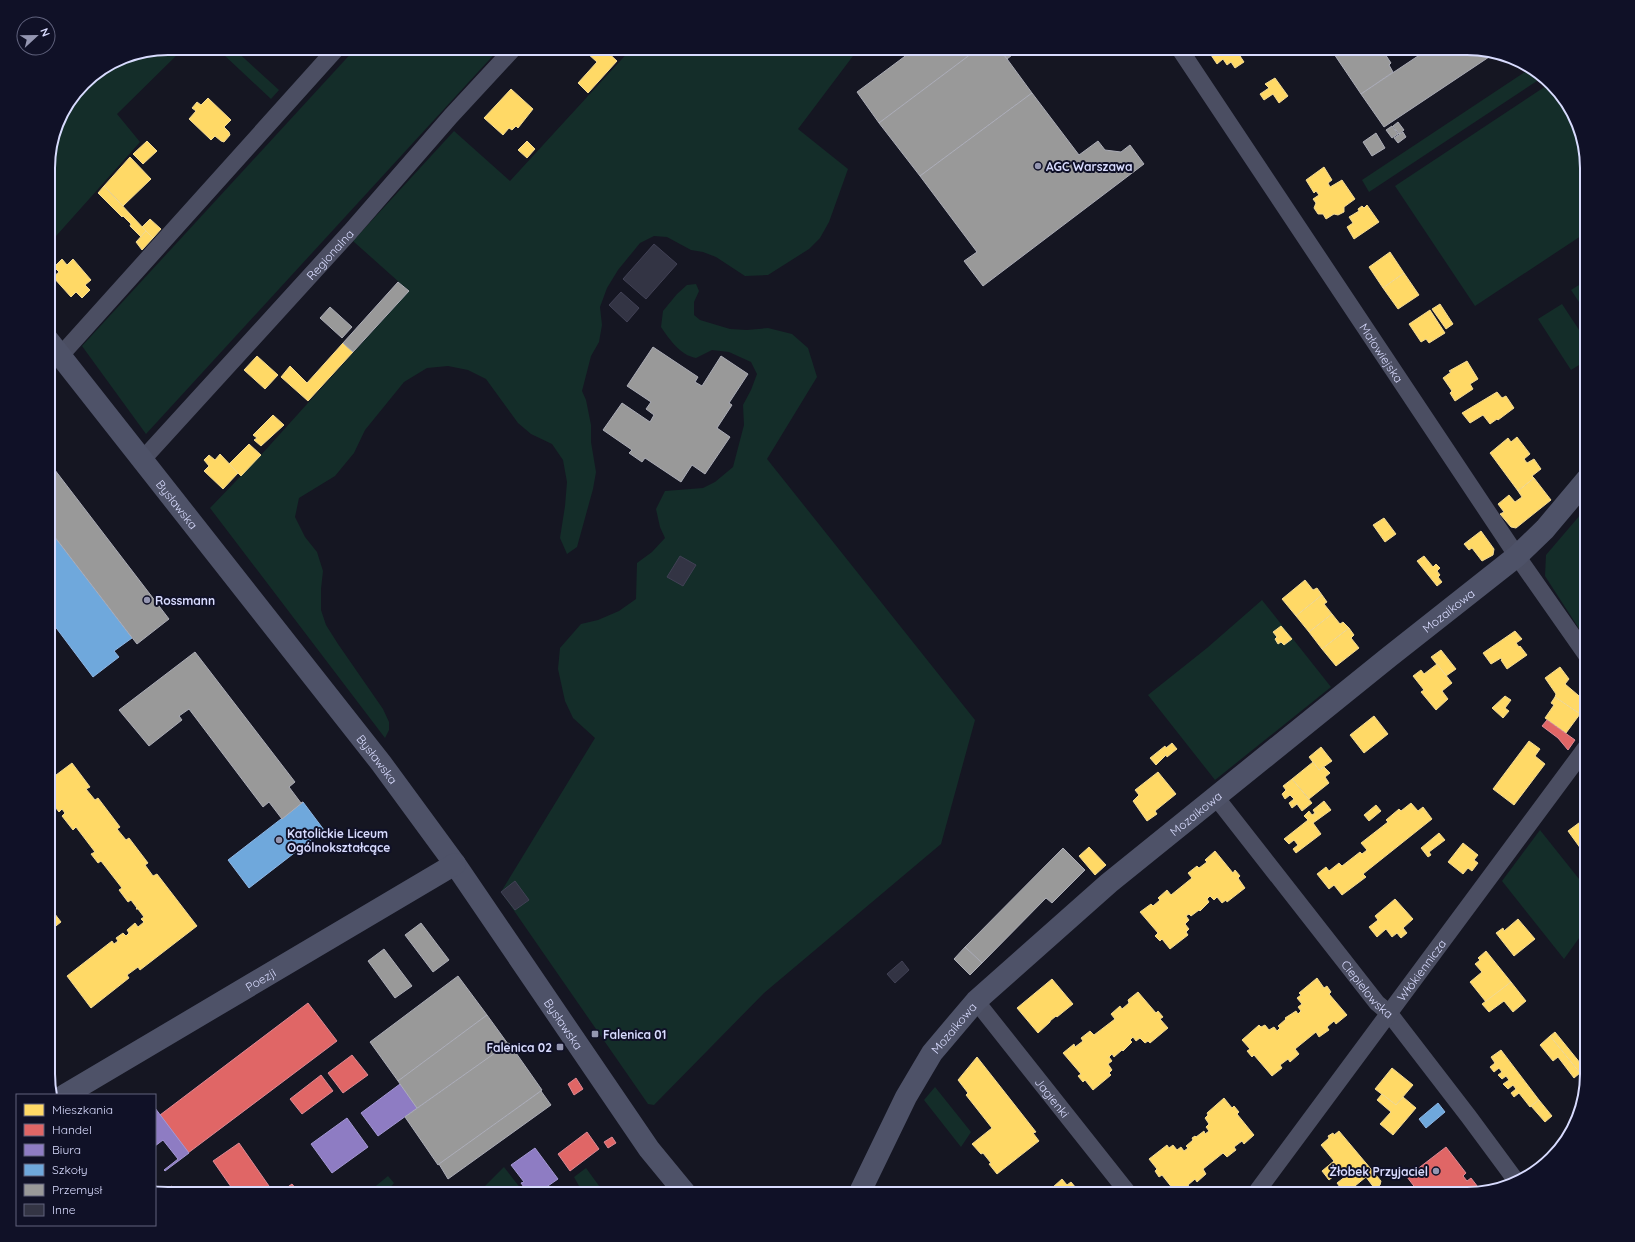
<svg xmlns="http://www.w3.org/2000/svg" width="1635" height="1242" viewBox="0 0 1635 1242" font-family="Quicksand,sans-serif">
<style>
.green{fill:#142d29}
.homes{fill:#ffd966;stroke:#f3da94}
.shops{fill:#e06666;stroke:#de8994}
.offices{fill:#8e7cc3;stroke:#a498d5}
.schools{fill:#6fa8dc;stroke:#8eb7e6}
.industry{fill:#999;stroke:#acadb7}
.building{fill:#333444;stroke:#414155}
.lines{fill:none;stroke-linecap:round;stroke-linejoin:round}
.street{stroke:#4b4e62;stroke-width:17}
.secondary{stroke:#4e5268;stroke-width:22}
.poi-dot{fill:#9496b1;stroke:#101127;stroke-width:1.5}
.labels{text-anchor:middle;dominant-baseline:central;stroke-width:4;stroke-linejoin:round;paint-order:stroke}
.poi-label{font-size:12px;font-weight:bold;fill:#d8dbfe;stroke:#101127;text-anchor:start}
.street-label{font-size:12px;fill:#d8dbfe;stroke:#101127}
.rim{fill:none;stroke:#d8dbfe;stroke-width:2}
</style>
<rect width="100%" height="100%" fill="#151622"/>
<g class="green">
<path d="M168,48H184L117,114L140,142L48,245V161L57,122L83,83L122,57Z"/>
<path d="M194,48H233L279,90L271,99L223,54Z"/>
<path d="M356,48H500L146,434L82,346Z"/>
<path d="M632,48H859L798,129L848,169L829,222L820,238L809,249L768,275L745,276L716,257L703,252L691,250L667,237L654,236L640,243L618,270L607,288L600,307L602,325L599,342L591,356L582,391L586,400L591,425V442L596,472L593,489L577,547L567,554L560,538L565,506L567,482L563,460L552,444L531,434L518,423L486,379L468,370L448,366L427,368L404,382L365,430L354,453L335,476L299,498L295,517L305,537L317,552L323,571L321,589V610L326,625L338,644L383,709L389,722V730L385,738L210,508L261,455L409,291L353,241L454,131L510,181Z"/>
<path d="M1531,68L1540,73L1543,77L1369,192L1362,180Z"/>
<path d="M1549,84L1575,115L1587,168V232L1475,306L1395,186Z"/>
<path d="M1587,280V314L1571,290Z"/>
<path d="M696,284L699,291L694,302V315L700,320L730,329L747,330L768,328L792,334L808,348L817,377L767,459L975,720L941,844L764,993L654,1105L648,1104L501,892L595,738L573,718L565,701L558,669L560,648L581,624L598,620L619,611L636,599L637,563L652,552L665,538L660,527L656,509L665,491L703,488L715,482L733,467L744,425L743,405L751,390L757,374L751,362L729,352L712,350L696,358C680,355 670,340 661,327L663,311L677,294L687,285Z"/>
<path d="M1562,304L1587,342V360L1571,370L1538,319Z"/>
<path d="M1587,507V641L1545,576L1546,555Z"/>
<path d="M1262,600L1331,687L1215,780L1148,695L1207,648Z"/>
<path d="M1540,830L1587,889V927L1564,959L1502,881Z"/>
<path d="M935,1087L971,1132L961,1147L924,1100Z"/>
<path d="M504,1167L525,1194H477Z"/>
<path d="M586,1168L602,1190V1194H580L579,1186L574,1177Z"/>
<path d="M388,1176L394,1183L385,1194H366Z"/>
</g>
<g class="homes">
<path d="M591,48H603L617,61L588,93L578,83L597,62L587,53Z"/>
<path d="M1215,48H1240L1244,53L1240,56L1244,62L1235,68L1231,62L1227,65L1223,59L1217,64L1211,55L1218,51Z"/>
<path d="M1275,78L1288,96L1279,103L1273,94L1264,100L1260,94L1269,88L1265,84Z"/>
<path d="M511,89L533,109L518,128L516,126L512,130L509,128L503,135L484,118Z"/>
<path d="M208,98L231,120L224,127L229,132L230,135L224,142L221,141L215,136L211,140L189,119L196,111L192,108L197,102L201,105Z"/>
<path d="M147,141L157,151L143,164L133,154Z"/>
<path d="M527,141L535,149L527,158L518,150Z"/>
<path d="M130,157L151,179L123,206L104,186Z"/>
<path d="M1324,167L1332,180L1328,183L1330,187L1342,180L1355,199L1344,207V212L1338,215L1334,214L1326,219L1323,214H1318L1314,208L1316,203L1313,199L1319,195L1316,191L1314,193L1306,180Z"/>
<path d="M104,186L146,231L141,237L130,226L131,224L123,216L122,217L98,193Z"/>
<path d="M1367,205L1379,222L1354,239L1347,227L1353,223L1349,217L1359,211L1358,209L1362,206L1364,208Z"/>
<path d="M150,219L161,229L153,238L142,227Z"/>
<path d="M146,231L153,238L142,250L136,242Z"/>
<path d="M1390,252L1404,273L1383,288L1369,267Z"/>
<path d="M62,259L67,265L73,259L91,280L85,285L90,290L82,298L76,292L71,297L53,277L59,272L54,267Z"/>
<path d="M1404,273L1419,295L1398,309L1383,288Z"/>
<path d="M1440,304L1453,324L1446,329L1432,309Z"/>
<path d="M1430,310L1445,333L1429,343L1426,339L1421,342L1409,324Z"/>
<path d="M343,343L353,352L308,401L281,377L290,366L307,383Z"/>
<path d="M257,356L278,375L265,389L244,370Z"/>
<path d="M1467,361L1478,379L1470,384L1473,389L1455,401L1450,393L1452,391L1443,378L1451,372L1449,371Z"/>
<path d="M1497,392L1502,398L1506,396L1514,408L1498,420L1497,419L1490,424L1483,415L1470,423L1462,413Z"/>
<path d="M273,415L284,425L261,446L254,440L257,438L253,435Z"/>
<path d="M1517,437L1530,454L1524,459L1527,463L1534,459L1541,469L1532,476L1534,478L1518,491L1490,453L1508,438L1511,442Z"/>
<path d="M249,444L261,455L241,476L229,464Z"/>
<path d="M220,454L238,473L223,489L204,471L209,466L204,460L209,455L215,460Z"/>
<path d="M1534,478L1551,500L1516,528L1511,527L1500,514L1504,512L1498,504L1509,495L1515,502L1522,497L1518,491Z"/>
<path d="M1384,518L1396,534L1385,542L1373,525Z"/>
<path d="M1481,531L1494,549L1493,555L1482,561L1472,548L1469,550L1464,544Z"/>
<path d="M1424,556L1433,567L1436,564L1440,568L1437,571L1440,575L1438,577L1442,582L1437,586L1417,561Z"/>
<path d="M1305,580L1313,590L1317,588L1322,595L1296,616L1282,599Z"/>
<path d="M1322,595L1327,602L1324,604L1332,614L1309,632L1296,616Z"/>
<path d="M1332,614L1340,624L1343,622L1349,628L1322,649L1309,632Z"/>
<path d="M1281,626L1292,639L1284,645L1281,642L1278,644L1275,639L1277,637L1273,632Z"/>
<path d="M1349,628L1354,635L1351,638L1359,648L1336,666L1322,649Z"/>
<path d="M1515,631L1522,639L1516,643L1519,647L1520,646L1527,655L1507,669L1501,660H1502L1501,658L1491,664L1483,653Z"/>
<path d="M1441,650L1456,669L1446,676L1431,657Z"/>
<path d="M1437,664L1452,683L1442,691L1448,699L1436,710L1421,692L1424,690L1413,676L1421,670L1424,674Z"/>
<path d="M1560,667L1569,679L1565,684L1585,701L1586,706L1580,714L1555,697L1556,694L1545,678Z"/>
<path d="M1505,696L1511,700L1505,708L1509,711L1503,718L1492,708Z"/>
<path d="M1555,697L1580,714L1566,733L1545,718L1554,705L1551,703Z"/>
<path d="M1374,716L1388,734L1364,753L1350,735Z"/>
<path d="M1529,741L1540,749L1535,756L1545,764L1514,805L1493,789Z"/>
<path d="M1172,743L1177,749L1167,757L1166,755L1156,765L1150,758L1165,746L1166,748Z"/>
<path d="M1321,747L1332,761L1319,770L1309,757Z"/>
<path d="M1313,762L1319,770L1324,767L1330,773L1325,777L1329,783L1309,799L1292,779Z"/>
<path d="M72,763L90,787L86,789L95,800L98,798L120,827L117,829L126,840L129,838L148,863L145,865L153,876L157,874L197,926L140,970L138,967L127,975L129,978L91,1008L67,976L112,941L114,944L118,941L116,938L123,933L126,936L129,933L127,930L135,923L138,927L144,922L141,919L144,917L138,909H136L137,908L131,900L128,902L119,890L122,888L101,861L98,863L91,854L95,852L76,827L73,830L62,816L65,813L62,809L59,812L48,798V781Z"/>
<path d="M1158,772L1176,794L1155,811L1157,814L1147,821L1133,801L1139,795L1135,790Z"/>
<path d="M1292,779L1312,803L1302,811L1297,804L1292,808L1289,803L1294,799L1290,795L1285,799L1282,794L1286,790L1283,786Z"/>
<path d="M1324,801L1331,810L1313,823L1321,834L1296,853L1293,849L1298,845L1294,840L1289,844L1284,839L1308,820L1304,816L1309,811L1312,815L1315,813L1313,810Z"/>
<path d="M1411,803L1418,811L1423,807L1432,819L1363,874L1366,877L1342,895L1334,885L1329,889L1317,874L1326,867L1329,871L1339,863L1342,866L1360,852L1362,854L1367,850L1361,843L1388,822L1386,820L1399,809L1401,811Z"/>
<path d="M1376,805L1381,811L1369,821L1364,815Z"/>
<path d="M1587,817V845L1581,849L1568,831Z"/>
<path d="M1439,833L1445,840L1429,852L1431,855L1428,857L1421,848Z"/>
<path d="M1463,843L1478,855L1474,860L1478,863L1472,871L1468,868L1463,874L1448,862Z"/>
<path d="M1089,847L1106,865L1095,875L1079,856Z"/>
<path d="M1215,851L1233,873L1235,870L1240,876L1238,878L1245,888L1227,902L1226,900L1222,903L1217,897L1214,900L1210,896L1207,899L1209,902L1200,911L1199,910L1191,916L1189,914L1186,916L1189,920L1185,924L1189,929L1186,932L1188,935L1170,949L1162,939L1160,941L1155,936L1158,933L1140,912L1151,904L1153,906L1160,900L1158,898L1167,890L1171,895L1192,878L1188,873L1197,866L1199,868L1207,862L1205,860Z"/>
<path d="M1395,899L1413,919L1403,928L1407,933L1401,938L1397,933L1392,937L1386,929L1377,937L1369,927L1378,920L1375,916Z"/>
<path d="M48,905L61,922L48,932Z"/>
<path d="M1518,919L1535,939L1514,956L1496,933L1503,928L1504,931Z"/>
<path d="M1486,951L1511,982L1486,1002L1470,982L1482,972L1475,964L1480,960L1478,958Z"/>
<path d="M1317,978L1324,988L1327,986L1331,992L1329,994L1347,1015L1336,1024L1334,1021L1327,1027L1329,1030L1319,1037L1316,1032L1295,1049L1299,1054L1290,1062L1288,1059L1280,1065L1282,1068L1272,1076L1254,1055L1252,1057L1247,1051L1250,1049L1242,1040L1259,1025L1261,1027L1265,1025L1269,1030L1274,1027L1277,1031L1280,1028L1278,1026L1286,1019L1285,1018L1296,1011L1298,1014L1301,1011L1298,1007L1302,1004L1297,998L1301,995L1299,993Z"/>
<path d="M1052,979L1073,1004L1057,1017L1056,1016L1050,1021V1022L1038,1033L1017,1008Z"/>
<path d="M1511,982L1526,1001L1513,1012L1504,1001L1489,1012L1482,1004Z"/>
<path d="M1138,992L1156,1013L1158,1011L1163,1017L1160,1019L1168,1028L1150,1043L1148,1041L1145,1043L1140,1038L1136,1041L1133,1037L1130,1040L1132,1042L1123,1051L1122,1050L1114,1057L1112,1054L1109,1057L1112,1061L1108,1064L1112,1070L1109,1073L1111,1075L1093,1090L1085,1080L1083,1082L1078,1076L1081,1074L1063,1053L1074,1044L1075,1047L1083,1041L1081,1038L1090,1031L1094,1035L1115,1019L1111,1014L1120,1006L1122,1009L1129,1003L1128,1000Z"/>
<path d="M1555,1032L1585,1069L1580,1073L1550,1036Z"/>
<path d="M1550,1036L1580,1073L1574,1078L1558,1057L1553,1061L1540,1045Z"/>
<path d="M1501,1050L1539,1100L1530,1107L1519,1093L1514,1097L1511,1093L1516,1089L1513,1085L1508,1089L1503,1084L1509,1080L1506,1076L1502,1079L1498,1075L1502,1072L1499,1068L1494,1072L1490,1067L1495,1063L1491,1057Z"/>
<path d="M977,1057L1036,1132L1033,1133L1039,1141L997,1174L989,1164L991,1163L983,1153L981,1154L972,1144L992,1128L966,1095L968,1093L958,1080Z"/>
<path d="M1392,1068L1413,1085L1396,1105L1375,1089Z"/>
<path d="M1382,1094L1396,1105L1403,1097L1416,1108L1393,1135L1380,1124L1391,1112L1377,1100Z"/>
<path d="M1224,1098L1232,1108L1234,1106L1239,1112L1237,1114L1254,1135L1244,1144L1242,1141L1234,1147L1236,1150L1227,1157L1223,1153L1203,1169L1206,1174L1197,1182L1195,1179L1188,1185L1190,1188L1182,1194H1177L1162,1175L1159,1177L1155,1171L1157,1169L1149,1159L1167,1145L1169,1148L1173,1145L1177,1150L1181,1147L1184,1151L1188,1148L1186,1146L1193,1140L1192,1138L1195,1136L1196,1137L1204,1131L1205,1134L1209,1131L1206,1127L1209,1124L1205,1118L1208,1115L1207,1113Z"/>
<path d="M1539,1100L1552,1116L1545,1122L1531,1106Z"/>
<path d="M1339,1131L1381,1181L1380,1185L1375,1189L1366,1177L1355,1186L1359,1191L1355,1194H1345L1337,1183L1346,1176L1341,1170L1329,1180L1322,1171L1334,1161L1321,1145L1329,1138L1328,1136L1333,1133L1334,1135Z"/>
<path d="M1062,1179L1067,1185L1071,1182L1081,1194H1056L1058,1193L1053,1187Z"/>
<path d="M1096,1187L1102,1194H1087Z"/>
</g>
<g class="shops">
<path d="M1547,720L1575,740L1568,750L1558,738L1542,726Z"/>
<path d="M308,1003L337,1041L188,1153L160,1115Z"/>
<path d="M352,1055L368,1075L343,1093L328,1073Z"/>
<path d="M321,1075L333,1091L302,1114L290,1099Z"/>
<path d="M576,1078L583,1089L574,1095L568,1084Z"/>
<path d="M587,1132L599,1149L570,1171L558,1154Z"/>
<path d="M612,1137L616,1143L608,1148L604,1142Z"/>
<path d="M239,1143L269,1186L258,1194H236L213,1161Z"/>
<path d="M1446,1147L1466,1173L1463,1176L1467,1181L1471,1178L1481,1191L1467,1194H1420L1407,1177Z"/>
<path d="M292,1184L300,1194H284L282,1191Z"/>
<path d="M172,1186L178,1194L161,1193Z"/>
</g>
<g class="offices">
<path d="M400,1084L417,1108L378,1136L361,1113Z"/>
<path d="M155,1108L189,1153L165,1171L164,1170L178,1159L163,1140L155,1146Z"/>
<path d="M347,1118L368,1147L332,1173L311,1144Z"/>
<path d="M535,1148L558,1179L545,1188L544,1187L534,1194H529L521,1183L524,1182L511,1165Z"/>
</g>
<g class="schools">
<path d="M48,528L132,638L114,651L119,657L93,677L48,617Z"/>
<path d="M303,802L324,830L249,888L228,860Z"/>
<path d="M1438,1103L1445,1112L1426,1128L1419,1119Z"/>
</g>
<g class="industry">
<path d="M916,48H979L879,123L857,92Z"/>
<path d="M979,48H999L1032,93L920,176L879,123Z"/>
<path d="M999,48H1021L1007,59Z"/>
<path d="M1330,48H1381L1391,63L1389,65L1393,72L1361,94Z"/>
<path d="M1430,48H1467L1495,53L1384,127L1361,94Z"/>
<path d="M1032,93L1079,155L1098,141L1105,150L1121,152L1130,145L1144,164L983,286L964,261L977,252L920,176Z"/>
<path d="M1398,122L1404,130L1399,134L1393,126Z"/>
<path d="M1392,126L1398,134L1392,138L1386,130Z"/>
<path d="M1403,132L1406,137L1398,143L1394,138Z"/>
<path d="M1376,133L1385,148L1372,156L1363,142Z"/>
<path d="M398,282L409,291L353,352L343,343Z"/>
<path d="M330,307L352,327L342,338L320,318Z"/>
<path d="M653,347L698,377L695,382L702,386L721,356L748,374L729,403L732,405L717,428L730,437L705,474L692,465L681,482L645,458L642,462L629,453L632,450L603,430L622,403L650,422L654,415L646,409L651,402L627,386Z"/>
<path d="M48,461L169,619L137,644L48,528Z"/>
<path d="M195,652L295,782L289,787L301,803L303,802L282,819L269,802L263,807L189,709L179,716L182,720L149,746L119,710Z"/>
<path d="M1063,848L1085,870L1052,903L1046,898L982,963L965,947Z"/>
<path d="M421,923L449,960L433,972L405,935Z"/>
<path d="M965,947L982,963L970,975L954,959Z"/>
<path d="M384,949L412,986L395,998L368,961Z"/>
<path d="M458,976L487,1015L398,1081L370,1042Z"/>
<path d="M487,1015L508,1044L417,1108L398,1081Z"/>
<path d="M509,1043L542,1090L438,1165L405,1117Z"/>
<path d="M541,1091L551,1105L448,1179L439,1164Z"/>
</g>
<g class="building">
<path d="M654,244L677,264L646,299L623,279Z"/>
<path d="M621,292L639,308L627,322L609,305Z"/>
<path d="M680,556L696,565L683,586L667,577Z"/>
<path d="M515,881L529,900L515,910L501,892Z"/>
<path d="M902,961L909,970L895,983L887,974Z"/>
</g>
<g class="lines">
<g class="street">
<path id="s1" d="M1179,48L1517,556L1587,656"/>
<path d="M61,355L337,48"/>
<path id="s2" d="M143,459L350,232L451,116L514,48"/>
<path id="s3" d="M1215,796L1377,1003L1389,1013L1469,1117L1517,1182"/>
<path id="s4" d="M976,1001L1129,1194"/>
<path id="s5" d="M1255,1194L1587,746"/>
</g>
<g class="secondary">
<path id="s6" d="M48,340L381,763L455,864L649,1149L686,1194"/>
<path id="s7" d="M65,1095L455,864"/>
<path id="s8" d="M859,1194L906,1097L932,1053L976,1001L1109,883L1389,657L1517,556L1545,529L1587,479"/>
</g>
</g>
<g class="poi-dot">
<circle cx="1038" cy="166" r="4"/>
<circle cx="147" cy="600" r="4"/>
<circle cx="279" cy="840" r="4"/>
<rect x="591" y="1030" width="8" height="8" rx="2"/>
<rect x="556" y="1043" width="8" height="8" rx="2"/>
<circle cx="1436" cy="1171" r="4"/>
</g>
<g class="labels">
<g class="poi-label">
<text x="1046" y="166">AGC Warszawa</text>
<text x="155" y="600">Rossmann</text>
<text x="287" y="833">Katolickie Liceum<tspan x="287" dy="14">Ogólnokształcące</tspan></text>
<text x="603" y="1034">Falenica 01</text>
<text x="552" y="1047" text-anchor="end">Falenica 02</text>
<text x="1428" y="1171" text-anchor="end">Żłobek Przyjaciel</text>
</g>
<g class="street-label">
<text stroke="none"><textPath href="#s2" startOffset="277">Regionalna</textPath></text>
<text stroke="none"><textPath href="#s1" startOffset="366">Małowiejska</textPath></text>
<text stroke="none"><textPath href="#s6" startOffset="209">Bysławska</textPath></text>
<text stroke="none"><textPath href="#s8" startOffset="840">Mozaikowa</textPath></text>
<text stroke="none"><textPath href="#s6" startOffset="533">Bysławska</textPath></text>
<text stroke="none"><textPath href="#s8" startOffset="516">Mozaikowa</textPath></text>
<text stroke="none"><textPath href="#s5" startOffset="279">Włókiennicza</textPath></text>
<text stroke="none"><textPath href="#s7" startOffset="227">Poezji</textPath></text>
<text stroke="none"><textPath href="#s3" startOffset="246">Ciepielowska</textPath></text>
<text stroke="none"><textPath href="#s6" startOffset="857">Bysławska</textPath></text>
<text stroke="none"><textPath href="#s8" startOffset="192">Mozaikowa</textPath></text>
<text stroke="none"><textPath href="#s4" startOffset="123">Jagienki</textPath></text>
</g>
</g>
<path d="M0 0H1635V1242H0ZM168 55H1467A113 113 0 0 1 1580 168V1074A113 113 0 0 1 1467 1187H168A113 113 0 0 1 55 1074V168A113 113 0 0 1 168 55Z" fill="#101127" fill-rule="evenodd"/>
<path class="rim" d="M168 55H1467A113 113 0 0 1 1580 168V1074A113 113 0 0 1 1467 1187H168A113 113 0 0 1 55 1074V168A113 113 0 0 1 168 55Z"/>
<rect x="16" y="1094" width="140" height="132" fill="#101127" stroke="#60627d"/>
<rect x="24" y="1104" width="20" height="12" fill="#ffd966" stroke="#60627d"/>
<text x="52" y="1114" font-size="12" fill="#d8dbfe">Mieszkania</text>
<rect x="24" y="1124" width="20" height="12" fill="#e06666" stroke="#60627d"/>
<text x="52" y="1134" font-size="12" fill="#d8dbfe">Handel</text>
<rect x="24" y="1144" width="20" height="12" fill="#8e7cc3" stroke="#60627d"/>
<text x="52" y="1154" font-size="12" fill="#d8dbfe">Biura</text>
<rect x="24" y="1164" width="20" height="12" fill="#6fa8dc" stroke="#60627d"/>
<text x="52" y="1174" font-size="12" fill="#d8dbfe">Szkoły</text>
<rect x="24" y="1184" width="20" height="12" fill="#999999" stroke="#60627d"/>
<text x="52" y="1194" font-size="12" fill="#d8dbfe">Przemysł</text>
<rect x="24" y="1204" width="20" height="12" fill="#333444" stroke="#60627d"/>
<text x="52" y="1214" font-size="12" fill="#d8dbfe">Inne</text>
<g transform="translate(36 36) rotate(68)"><circle r="19" fill="#101127" stroke="#60627d"/>
<path d="M0-3L7 15L0 10L-7 15Z" fill="#9496b1"/>
<text y="-6" font-size="11" font-weight="bold" text-anchor="middle" fill="#d8dbfe">N</text>
</g>
</svg>
